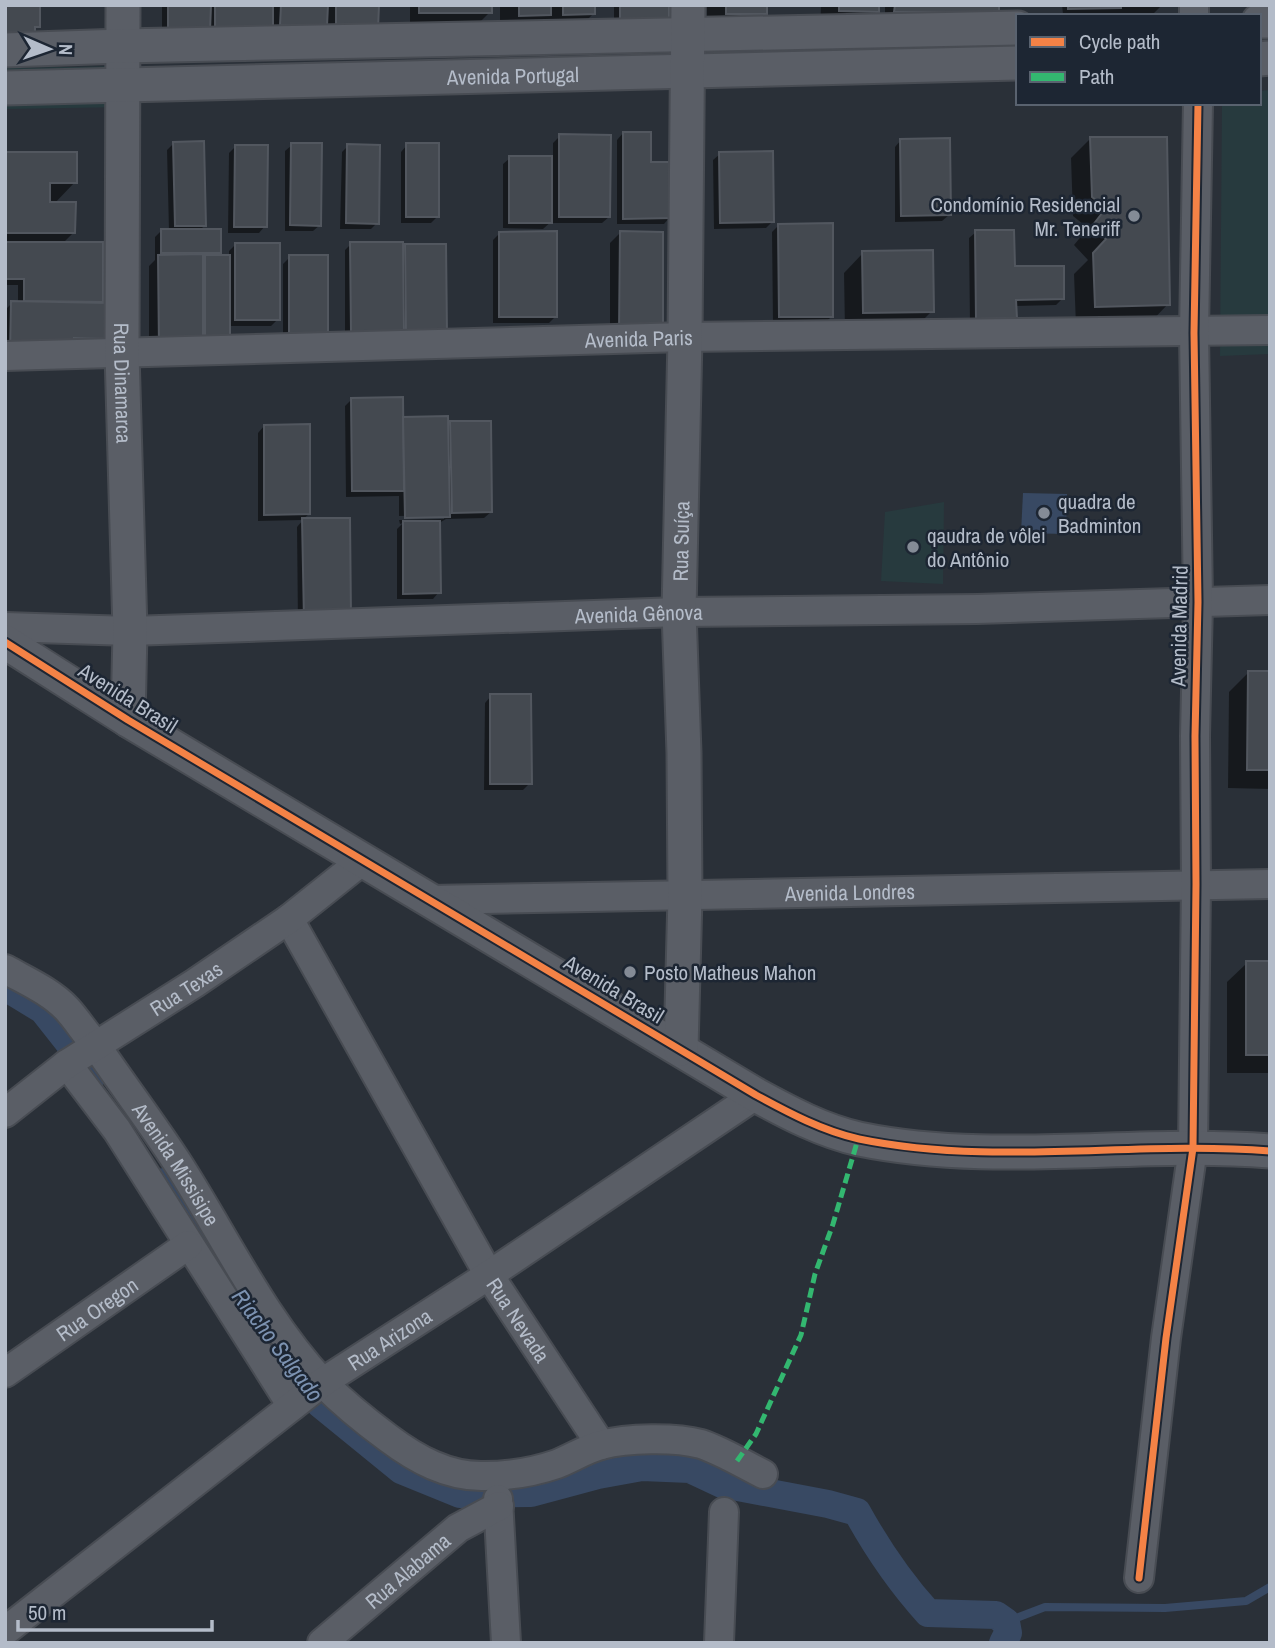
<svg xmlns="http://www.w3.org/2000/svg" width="1275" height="1648" viewBox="0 0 1275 1648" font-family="'Archivo Narrow',sans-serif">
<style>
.green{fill:#273a3e}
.water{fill:#384963}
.shadow{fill:#0007}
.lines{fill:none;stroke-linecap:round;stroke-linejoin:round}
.stream{stroke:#384963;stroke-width:8}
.canal{stroke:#384963;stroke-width:28}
.building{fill:#444950;stroke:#52575f;stroke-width:2}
.minor-casing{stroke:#484c53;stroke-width:32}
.tertiary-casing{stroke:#484c53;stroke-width:37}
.minor{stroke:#5a5e66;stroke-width:28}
.tertiary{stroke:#5a5e66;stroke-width:33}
.quiet{stroke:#33b770;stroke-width:5;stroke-dasharray:10 5;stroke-linecap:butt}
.cycleway-casing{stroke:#1d2633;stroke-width:11}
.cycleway{stroke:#f48246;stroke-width:7}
.poi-dot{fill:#848b96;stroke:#1d2633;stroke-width:2.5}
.labels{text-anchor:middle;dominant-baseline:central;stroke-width:5;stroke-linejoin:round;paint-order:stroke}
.street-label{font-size:21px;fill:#b4bcc9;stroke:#1d2633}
.poi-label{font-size:21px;fill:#b4bcc9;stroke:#1d2633;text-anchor:start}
.water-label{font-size:23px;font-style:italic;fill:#7c92b1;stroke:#1d2633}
</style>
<rect width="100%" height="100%" fill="#2a3038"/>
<g class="green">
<path d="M129,66L127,107L5,109V68Z"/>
<path d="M1270,90V354L1220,356L1222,103H1259V91Z"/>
<path d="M944,502L943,584L881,581L885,512Z"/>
</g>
<path class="water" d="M1023,493L1067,494L1066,534L1021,533Z"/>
<g class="shadow">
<path d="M162,5H377V28L162,37Z"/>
<path d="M410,5H490V12L480,22H410Z"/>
<path d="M500,5H593V14L574,33H544V20L530,34H500Z"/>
<path d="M614,5H667L614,27Z"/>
<path d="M707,5H765V13L746,33H707Z"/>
<path d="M821,5H877V11L858,31L820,30Z"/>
<path d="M885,5H998L988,22L885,21Z"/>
<path d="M1062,5H1160V7L1151,16H1109V13L1063,14Z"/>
<path d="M623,133L649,164L670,217L664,224H617V140Z"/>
<path d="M560,136L609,217L602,223H553V220L543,229L503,228V164L510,158H553V143Z"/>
<path d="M1090,139L1168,304L1149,324L1076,326L1074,274L1088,260L1074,245L1088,228L1073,216L1071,158Z"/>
<path d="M901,140L949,215L942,221L895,222V147Z"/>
<path d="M174,143L204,226L199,231L220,252L215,257H229V251L235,245L278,319L271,326H228V347L149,357V266L155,260V237L161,231H169L167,150Z"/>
<path d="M292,145L320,225L313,231H285V151Z"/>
<path d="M407,145L437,217L431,223H401V152Z"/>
<path d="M236,146L265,226L259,233H228L229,153Z"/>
<path d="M348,146L377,223L371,229H340L342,152Z"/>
<path d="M5,154L75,182L54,204L74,232L62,244H101V305L105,338L99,344L5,359V310L12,303H18V285H5Z"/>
<path d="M720,154L773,221L766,228L714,229L713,160Z"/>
<path d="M779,225L832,316L825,323H773L772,232Z"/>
<path d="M976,232L1013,268L1063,298L1056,305L1015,306V318L1008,324L970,325L969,238Z"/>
<path d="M620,233L661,333L610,343V243Z"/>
<path d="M499,234L556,316L549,323H493V240Z"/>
<path d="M351,244L402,250L406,246L445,333L345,338V250Z"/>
<path d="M863,253L932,311L913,330L845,331L844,273Z"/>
<path d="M290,257L320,346H283V264Z"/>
<path d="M351,400L401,419L447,428L451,423L491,512L484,518L446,519L439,523V592L433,599H397V529L403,523L400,524L399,520L444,519V515L399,516V496L346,497L345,406Z"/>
<path d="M264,426L309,514L302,520L258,521V433Z"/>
<path d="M303,520H348L298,625L297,527Z"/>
<path d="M1249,672L1270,673V789L1228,788L1229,692Z"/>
<path d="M491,696L530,783L523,790H484L485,703Z"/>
<path d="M1247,963H1270V1073H1227V982Z"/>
</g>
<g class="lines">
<path class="stream" d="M1006,1622L1045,1607L1165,1608L1246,1601L1270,1587"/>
<g class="canal">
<path d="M5,987L43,1010L73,1048L92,1076"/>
<path d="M164,1182L294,1375L320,1404L401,1470L460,1494L531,1493L598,1475L642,1467L690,1469L722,1484L828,1504L857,1512C878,1550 899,1581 928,1613L996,1615L1006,1622L1008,1633L1003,1643"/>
</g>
</g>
<g class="building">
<path d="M5,5H40V27H35V39H5Z"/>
<path d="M168,5H211L210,32L168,31Z"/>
<path d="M215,5H273V32L215,31Z"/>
<path d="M281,5H328L327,26L280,25Z"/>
<path d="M336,5H379L378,29H336Z"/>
<rect x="419" y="5" width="73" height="8"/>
<path d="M519,5H551V15L519,16Z"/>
<path d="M563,5H595V14L563,15Z"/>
<path d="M620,5H669V20L620,21Z"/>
<rect x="726" y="5" width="41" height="9"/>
<path d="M839,5H879V12L839,11Z"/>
<path d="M895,5H999V12H894Z"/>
<path d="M1068,5H1121V8L1068,9Z"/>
<path d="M623,132H651V162H672V218L623,219Z"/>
<path d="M559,134L611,135L610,217H559Z"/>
<path d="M1090,137H1167L1170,305L1095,307L1093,253L1106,239L1093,225L1106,208L1092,197Z"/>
<path d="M950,138L951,215L901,216L900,139Z"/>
<path d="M204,141L206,226H175L173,142Z"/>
<path d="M291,143H322L321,226L290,225Z"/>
<rect x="406" y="143" width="33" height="74"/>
<path d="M347,144L380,145L379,224L346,223Z"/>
<path d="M235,145H268L267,227H234Z"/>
<path d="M773,151L774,222L720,223L719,152Z"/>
<path d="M5,152H77V183H50V202H76L75,233H5Z"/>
<rect x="509" y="156" width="43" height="67"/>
<path d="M833,223V317H779L778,224Z"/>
<rect x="161" y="229" width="60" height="24"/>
<path d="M975,230H1014L1015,266H1064V299L1016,300L1017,318L976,319Z"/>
<path d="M557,231V317H499V232Z"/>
<path d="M620,231L663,232V334H619Z"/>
<path d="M5,242H103V302L24,301V279H5Z"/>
<path d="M350,242H403L404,331L351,332Z"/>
<rect x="235" y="243" width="45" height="77"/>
<path d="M405,244H446L447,334H406Z"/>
<path d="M933,250L934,312L863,313L862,251Z"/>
<path d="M203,254V348H159L158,255Z"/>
<rect x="205" y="255" width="25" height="93"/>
<rect x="289" y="255" width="39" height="86"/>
<path d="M11,301L108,303L107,339L74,338V354L10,353Z"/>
<path d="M403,397L404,491H352L351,398Z"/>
<path d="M448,416L450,517L405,518L403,417Z"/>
<path d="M450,421H491L492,512L452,513Z"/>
<path d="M310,424V514L264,515V425Z"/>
<path d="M302,518H350L351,619L304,620Z"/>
<path d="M403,521H440L441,593L403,594Z"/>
<path d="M1248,671H1270V770H1247Z"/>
<path d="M490,694H531L532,784H490Z"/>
<rect x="1246" y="961" width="24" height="94"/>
</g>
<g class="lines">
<g class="minor-casing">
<g id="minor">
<path d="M1194,5V16"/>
<path id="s1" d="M5,356L685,337L1270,330"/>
<path id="s2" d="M5,627L130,631L679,612L977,609L1270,600"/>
<path id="s3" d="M430,900L1270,884"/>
<path id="s4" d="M289,919L489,1275L601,1445"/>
<path id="s5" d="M5,969C26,981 50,991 67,1009C77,1020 85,1033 95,1044C122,1084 151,1122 177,1162C224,1235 263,1319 323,1383C343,1403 365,1421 388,1438C416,1459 448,1477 484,1476C509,1476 534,1472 557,1464C572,1458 586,1449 601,1445C627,1438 675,1437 701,1444C722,1451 743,1464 763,1474"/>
<path d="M67,1064L117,1130L292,1406"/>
<path id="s6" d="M5,1113L67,1064L195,983L289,919L363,860"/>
<path id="s7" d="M5,1373L188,1245"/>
<path d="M498,1499L506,1643"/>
<path d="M1139,1578L1166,1338L1193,1148L1196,884L1195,736L1198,602L1194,333L1198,103"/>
<path id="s8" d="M5,1631L323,1382L489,1275L756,1095"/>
<path id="s9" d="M322,1643L458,1528L499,1506"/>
<path d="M719,1643L724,1512"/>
</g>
</g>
<g class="tertiary-casing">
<g id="tertiary">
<path id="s10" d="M123,5L122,353L130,631L128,720"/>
<path d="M1259,21H1270"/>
<path d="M5,50L122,46L1018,28"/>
<path d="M1259,59L1270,58"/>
<path id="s11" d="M5,88L1018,63"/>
<path d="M5,642L128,720L756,1095C789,1113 823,1131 859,1139C995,1167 1133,1140 1270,1151"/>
<path id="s12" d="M681,1049L685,896L684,753L679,612L685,337L688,5"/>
</g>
</g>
<use href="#minor" class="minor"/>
<use href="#tertiary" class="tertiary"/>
<path class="quiet" d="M737,1461L756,1434L801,1335L815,1274L833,1224L858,1139"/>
<g class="cycleway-casing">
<g id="cycleway">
<path d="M5,642L128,720L756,1095C789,1113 823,1131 859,1139C995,1167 1133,1140 1270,1151"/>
<path d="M1139,1578L1166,1338L1193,1148L1196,884L1195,736L1198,602L1194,333L1198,103"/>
</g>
</g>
<use href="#cycleway" class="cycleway"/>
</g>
<g class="poi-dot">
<circle cx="1134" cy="216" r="7"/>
<circle cx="1044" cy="513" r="7"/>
<circle cx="913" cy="547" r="7"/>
<circle cx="630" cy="972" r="7"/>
</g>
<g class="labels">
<g class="street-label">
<text stroke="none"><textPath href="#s11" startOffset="508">Avenida Portugal</textPath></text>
<text stroke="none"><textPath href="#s1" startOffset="634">Avenida Paris</textPath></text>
<text stroke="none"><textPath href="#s10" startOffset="378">Rua Dinamarca</textPath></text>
<text stroke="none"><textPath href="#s12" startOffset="508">Rua Suíça</textPath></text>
<text stroke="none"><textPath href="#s2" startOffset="634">Avenida Gênova</textPath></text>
<text transform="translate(1179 626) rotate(-89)">Avenida Madrid</text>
<text transform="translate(128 698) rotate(32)">Avenida Brasil</text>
<text stroke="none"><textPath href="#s3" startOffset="420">Avenida Londres</textPath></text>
<text stroke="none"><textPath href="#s6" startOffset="220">Rua Texas</textPath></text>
<text transform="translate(614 989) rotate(31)">Avenida Brasil</text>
<text stroke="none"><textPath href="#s5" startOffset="264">Avenida Missisipe</textPath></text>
<text stroke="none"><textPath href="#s7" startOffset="112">Rua Oregon</textPath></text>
<text stroke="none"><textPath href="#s4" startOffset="462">Rua Nevada</textPath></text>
<text stroke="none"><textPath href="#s8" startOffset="483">Rua Arizona</textPath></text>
<text stroke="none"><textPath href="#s9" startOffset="112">Rua Alabama</textPath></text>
</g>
<g class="poi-label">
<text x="1120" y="204" text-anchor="end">Condomínio Residencial<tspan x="1120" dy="24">Mr. Teneriff</tspan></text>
<text x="1058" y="501">quadra de<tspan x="1058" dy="24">Badminton</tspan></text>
<text x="927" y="535">qaudra de vôlei<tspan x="927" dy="24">do Antônio</tspan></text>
<text x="644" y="972">Posto Matheus Mahon</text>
</g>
<g class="water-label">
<text transform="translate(278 1345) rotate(53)">Riacho Salgado</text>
</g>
</g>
<rect width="1275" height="1648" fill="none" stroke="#b4bcc9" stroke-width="14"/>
<rect x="1016" y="14" width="245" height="91" fill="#1d2633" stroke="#59626f" stroke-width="2"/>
<rect x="1030" y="37" width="35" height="10" fill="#f48246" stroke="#59626f" stroke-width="2"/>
<text x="1079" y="49" font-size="21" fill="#b4bcc9">Cycle path</text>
<rect x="1030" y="72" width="35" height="10" fill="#33b770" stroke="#59626f" stroke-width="2"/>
<text x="1079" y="84" font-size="21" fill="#b4bcc9">Path</text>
<g transform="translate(49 49) rotate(92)" stroke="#1d2633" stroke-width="5" paint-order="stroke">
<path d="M0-5L12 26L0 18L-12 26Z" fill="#b4bcc9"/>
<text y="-10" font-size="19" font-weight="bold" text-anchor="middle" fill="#b4bcc9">N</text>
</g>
<path d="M18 1620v10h194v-10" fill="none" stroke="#b4bcc9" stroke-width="3.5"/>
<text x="28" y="1620" font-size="21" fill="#b4bcc9" stroke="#1d2633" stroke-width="5" paint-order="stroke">50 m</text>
</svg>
